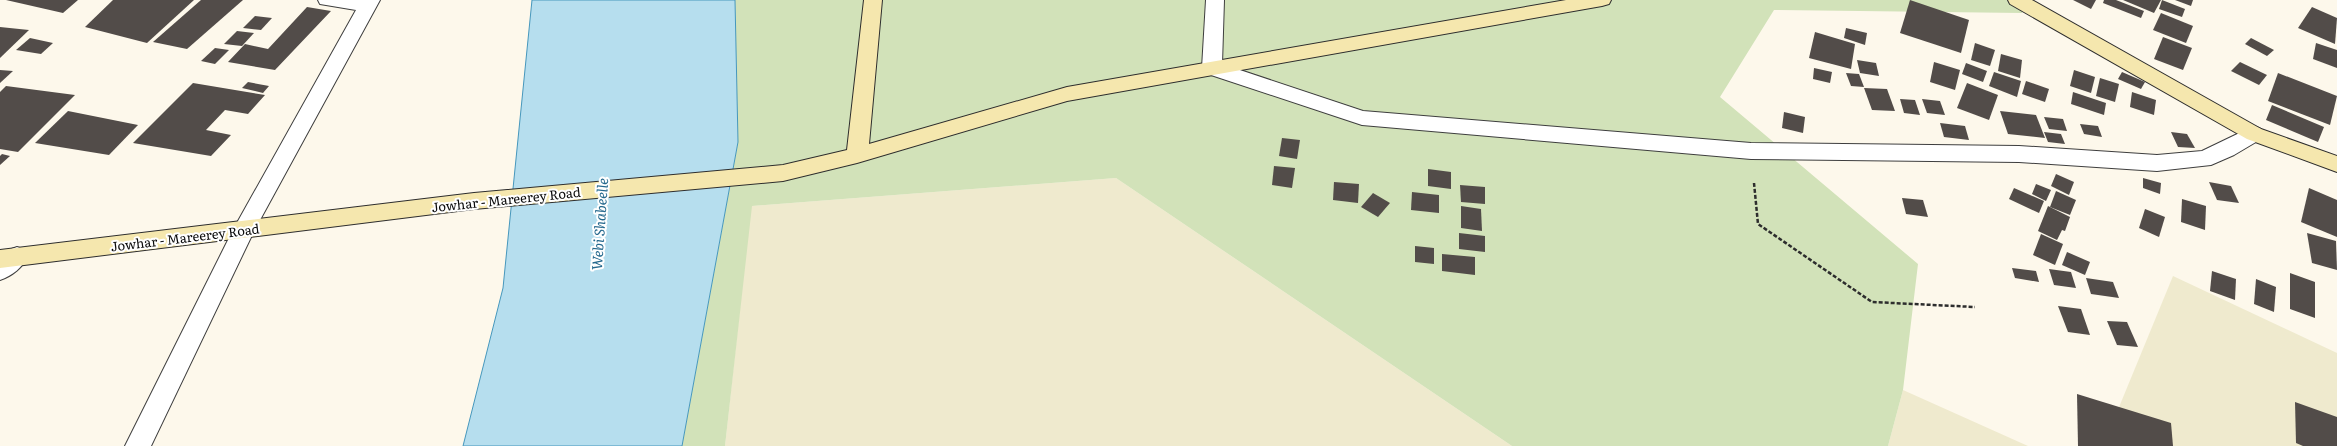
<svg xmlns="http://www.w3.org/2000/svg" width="2337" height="446" viewBox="0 0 2337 446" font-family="Literata,serif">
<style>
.farmland{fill:#efeace}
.green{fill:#d2e2b9}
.water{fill:#b6deee;stroke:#4697bc}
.building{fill:#524c49}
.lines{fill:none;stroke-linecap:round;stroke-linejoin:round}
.street-casing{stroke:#3e3e3e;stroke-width:2}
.secondary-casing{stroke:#2d2d2d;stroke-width:2}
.path{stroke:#2d2d2d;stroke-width:2.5;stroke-dasharray:4 2;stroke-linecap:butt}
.street{fill:#fff;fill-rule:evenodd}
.secondary{fill:#f5e7ae;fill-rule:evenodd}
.labels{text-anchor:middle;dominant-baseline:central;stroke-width:4;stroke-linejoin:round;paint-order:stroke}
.street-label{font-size:13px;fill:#0b0b0b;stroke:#fff}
.water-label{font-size:14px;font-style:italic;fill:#24688d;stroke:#fff}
</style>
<rect width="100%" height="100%" fill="#fdf8eb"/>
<g class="farmland">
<path d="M1116,178L1512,446H725L751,206Z"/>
<path d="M2173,276L2337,353V446H2103Z"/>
<path d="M1903,390L2028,446H1888Z"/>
</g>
<path class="green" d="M735,0H2027L2022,13L1774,10L1720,97L1918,264L1903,390L1888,446H1512L1116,178L752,206L725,446H682L738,142Z"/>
<path class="water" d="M532,0H735L738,142L682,446H463L503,288Z"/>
<g class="building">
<path d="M6,0H78L63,13Z"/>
<path d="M113,0H194L147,43L85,27Z"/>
<path d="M201,0H243L187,49L153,42Z"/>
<path d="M1910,0L1969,20L1961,53L1900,33Z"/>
<path d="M2073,0H2096L2091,9Z"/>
<path d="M2104,0H2116L2144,11L2141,18L2103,3Z"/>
<path d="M2123,0H2161L2154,13Z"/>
<path d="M2162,0L2185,9L2182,17L2159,9Z"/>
<path d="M2175,0H2193L2191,6Z"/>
<path d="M307,7L331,11L275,70L228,62L245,44L268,49Z"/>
<path d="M2312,7L2337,18L2335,44L2298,28Z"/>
<path d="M2161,13L2193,26L2186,43L2153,30Z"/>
<path d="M255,16L272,18L261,30L243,28Z"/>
<path d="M0,27L29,30L0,58Z"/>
<path d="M1846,28L1867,33L1865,45L1844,38Z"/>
<path d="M237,31L254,33L242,46L224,44Z"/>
<path d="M1815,32L1855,44L1851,69L1809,58Z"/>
<path d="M2163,37L2192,48L2183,70L2154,59Z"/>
<path d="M30,38L53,43L41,54L16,50Z"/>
<path d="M2251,38L2274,50L2267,56L2245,44Z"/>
<path d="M1975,43L1995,50L1990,66L1971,60Z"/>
<path d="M2316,43L2337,50V68L2313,59Z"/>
<path d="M215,48L229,50L215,64L201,61Z"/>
<path d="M2001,54L2022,60L2020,78L1998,71Z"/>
<path d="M1857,60L1876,63L1879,76L1860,73Z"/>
<path d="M1934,62L1960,70L1955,90L1930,82Z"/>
<path d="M2240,62L2267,75L2259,85L2231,71Z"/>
<path d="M1966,63L1987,71L1983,82L1962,74Z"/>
<path d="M1814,68L1832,72L1830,83L1813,79Z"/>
<path d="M0,70L13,71L0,83Z"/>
<path d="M2074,70L2095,77L2091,93L2070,86Z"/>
<path d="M1994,72L2021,81L2017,97L1989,86Z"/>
<path d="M2122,72L2145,82L2141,89L2118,79Z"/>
<path d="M1846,73L1859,74L1864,87L1851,86Z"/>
<path d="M2278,73L2337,96L2330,125L2268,101Z"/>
<path d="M2100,78L2119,84L2115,102L2096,96Z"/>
<path d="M2026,81L2049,89L2045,102L2022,94Z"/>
<path d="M248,82L269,86L263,93L242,88Z"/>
<path d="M193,83L265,95L248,114L225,110L206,130L231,135L211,156L133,143Z"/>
<path d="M1967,83L1998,95L1989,120L1957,108Z"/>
<path d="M6,86L75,95L18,152L0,149V92Z"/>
<path d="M1864,88L1887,89L1895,111L1872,110Z"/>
<path d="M2073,92L2106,103L2104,115L2071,104Z"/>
<path d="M2132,92L2156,100L2154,115L2130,107Z"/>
<path d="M1900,99L1915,100L1920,115L1904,113Z"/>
<path d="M1922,99L1940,101L1945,115L1927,113Z"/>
<path d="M2272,105L2324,127L2318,142L2266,120Z"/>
<path d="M68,111L138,125L109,155L35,143Z"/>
<path d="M2000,111L2036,115L2045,138L2008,134Z"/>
<path d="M1784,112L1805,117L1803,133L1782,128Z"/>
<path d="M2044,117L2063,119L2067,131L2049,129Z"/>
<path d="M1940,123L1965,126L1969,140L1944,137Z"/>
<path d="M2080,124L2098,126L2102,137L2084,134Z"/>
<path d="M2044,132L2061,134L2065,144L2048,142Z"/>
<path d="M2171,132L2187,134L2195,148L2178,147Z"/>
<path d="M1282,138L1300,140L1297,159L1279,156Z"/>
<path d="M2,154L10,156L0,165V156Z"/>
<path d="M1274,166L1295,168L1292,188L1272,185Z"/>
<path d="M1428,169L1451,172V189L1428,186Z"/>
<path d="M2056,174L2074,182L2069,195L2051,186Z"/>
<path d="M2143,178L2161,183L2160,194L2143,188Z"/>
<path d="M1334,182L1359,184L1358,203L1333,200Z"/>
<path d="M2209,182L2231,186L2239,203L2217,200Z"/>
<path d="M2036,184L2051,190L2046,201L2032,194Z"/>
<path d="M1460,185L1485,187V204L1461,202Z"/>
<path d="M2014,188L2044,201L2039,213L2009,199Z"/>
<path d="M2309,188L2337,200V237L2301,222Z"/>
<path d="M2056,191L2076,200L2070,215L2050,207Z"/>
<path d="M1412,192L1439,195V213L1411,210Z"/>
<path d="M1373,193L1390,203L1378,217L1361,207Z"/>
<path d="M1902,198L1923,200L1928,217L1906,214Z"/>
<path d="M2182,199L2206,206L2205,230L2181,222Z"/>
<path d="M1461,206L1481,209L1482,231L1461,228Z"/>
<path d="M2048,206L2070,217L2065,231L2062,230L2057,240L2038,231Z"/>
<path d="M2145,209L2165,217L2159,237L2139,228Z"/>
<path d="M1459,233L1485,236V252L1459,249Z"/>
<path d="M2307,233L2336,241L2337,270L2312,263Z"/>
<path d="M2041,234L2063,244L2055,265L2033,255Z"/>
<path d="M1415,246L1434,248V264L1415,262Z"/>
<path d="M2067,252L2090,262L2085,275L2062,265Z"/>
<path d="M1442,254L1475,257V275L1442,271Z"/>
<path d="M2012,268L2036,271L2039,282L2015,278Z"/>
<path d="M2049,269L2071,272L2076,288L2054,285Z"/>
<path d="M2212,271L2236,279L2235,300L2210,291Z"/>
<path d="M2290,273L2315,282V318L2290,309Z"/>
<path d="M2086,278L2113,282L2119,298L2091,294Z"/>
<path d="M2256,279L2276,287L2274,312L2254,304Z"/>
<path d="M2058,306L2081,309L2090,335L2068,332Z"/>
<path d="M2107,321L2127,322L2138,347L2117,345Z"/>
<path d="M2077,394L2171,423L2173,446H2078Z"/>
<path d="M2295,402L2337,417V446H2303L2296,443Z"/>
</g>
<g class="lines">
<g class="street-casing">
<g id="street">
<path d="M318,0H380L254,231L151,446H125L233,230L356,10L320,4Z"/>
<path d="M1206,0H1224L1222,64L1363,111L1751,143L2019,146L2157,155L2202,151L2254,126L2261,129L2264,134L2261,139L2234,155L2211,165L2157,171L2019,162L1751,159L1362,125L1205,73L1202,68Z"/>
<path d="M17,247L25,250L28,256C23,267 12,276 0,280V258L9,250Z"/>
</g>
</g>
<g class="secondary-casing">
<g id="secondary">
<path d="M864,0H882L869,144L1067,87L1566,0H1611L1609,4L1602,6L1067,101L857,163L783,181L474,209L0,268V250L474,193L783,165L847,150Z"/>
<path d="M2008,0H2032L2261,129L2337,156V172L2247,139L2010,4Z"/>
</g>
</g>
<path class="path" d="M1754,183L1758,224L1872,302L1975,307"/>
<use href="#street" class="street"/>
<use href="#secondary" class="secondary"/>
</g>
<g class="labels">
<g class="street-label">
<text transform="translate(506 199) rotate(-6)">Jowhar - Mareerey Road</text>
<text transform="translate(185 237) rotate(-7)">Jowhar - Mareerey Road</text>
</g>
<g class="water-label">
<text transform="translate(599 224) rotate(-86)">Webi Shabeelle</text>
</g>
</g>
</svg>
